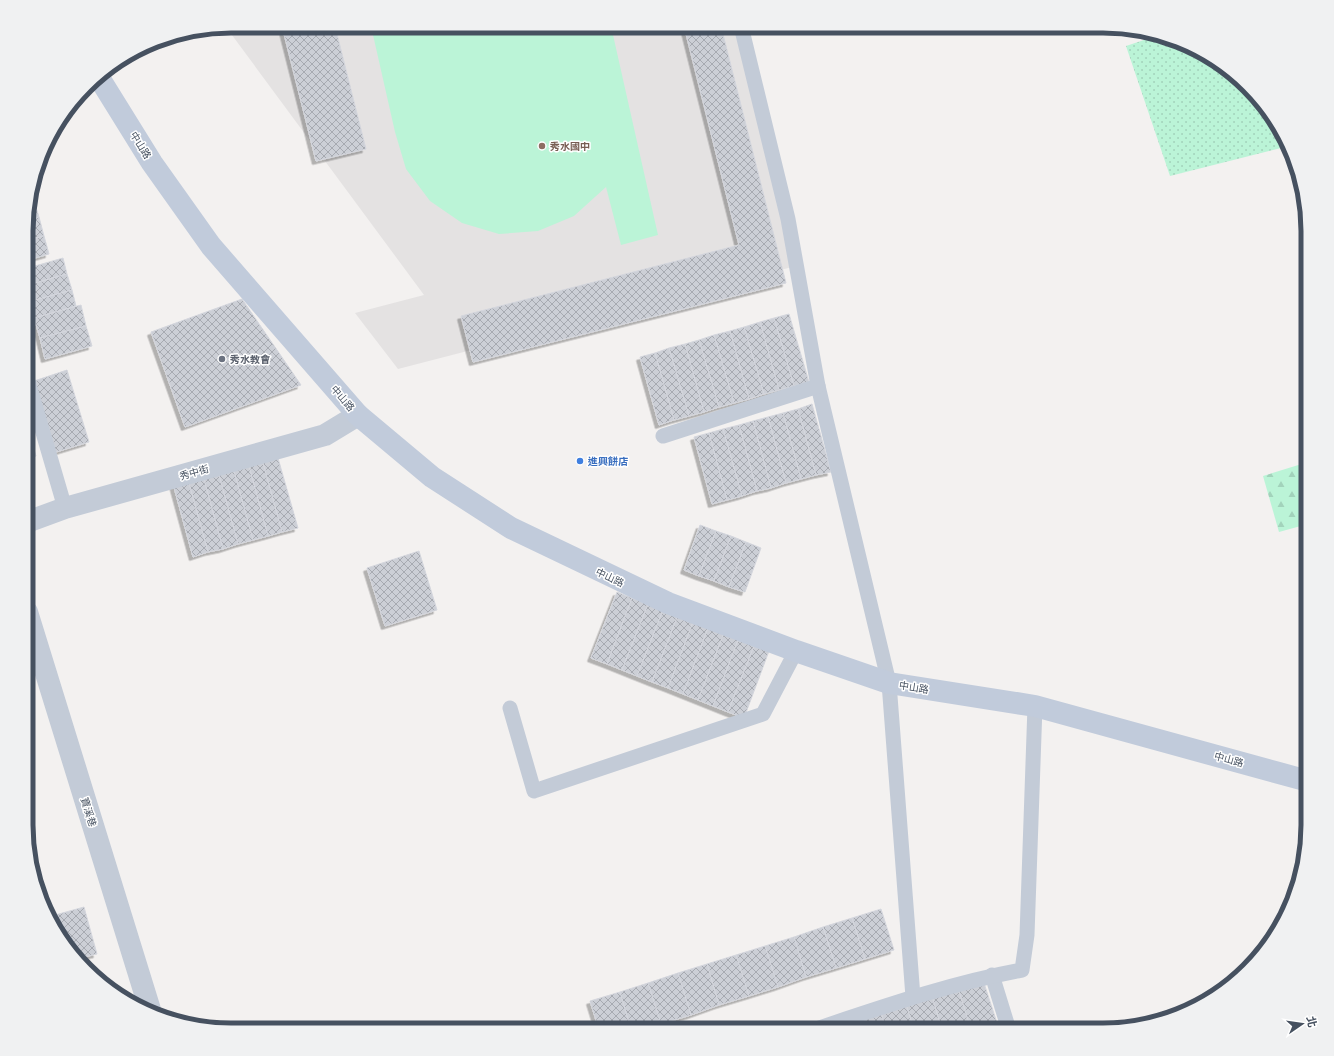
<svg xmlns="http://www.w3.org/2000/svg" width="1334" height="1056" viewBox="0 0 1334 1056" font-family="Lato,'Noto Sans TC',sans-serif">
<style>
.education{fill:#e4e2e2}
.grass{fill:url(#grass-dots)}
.forest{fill:url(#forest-firs)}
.garden{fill:#bbf4d7}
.building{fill:url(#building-cross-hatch);stroke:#d4d6dd;filter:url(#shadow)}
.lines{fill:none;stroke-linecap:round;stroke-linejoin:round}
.lane{stroke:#c3cbd7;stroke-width:15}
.street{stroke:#c3cbd7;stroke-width:22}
.secondary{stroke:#c1cbdb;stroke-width:22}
.education-dot{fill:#8d6e63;stroke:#fff;stroke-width:1.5}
.worship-dot{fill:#6b7280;stroke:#fff;stroke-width:1.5}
.shop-dot{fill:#3f7fe0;stroke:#fff;stroke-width:1.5}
.labels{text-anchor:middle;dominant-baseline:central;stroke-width:3;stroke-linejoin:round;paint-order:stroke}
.street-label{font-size:10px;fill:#465160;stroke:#fff}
.education-label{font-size:10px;font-weight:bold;fill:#785e54;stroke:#fff;text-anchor:start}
.worship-label{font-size:10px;font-weight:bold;fill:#5b616d;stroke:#fff;text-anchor:start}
.shop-label{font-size:10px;font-weight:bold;fill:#366cbe;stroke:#fff;text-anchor:start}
.rim{fill:none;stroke:#465160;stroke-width:5}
</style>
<defs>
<pattern id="grass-dots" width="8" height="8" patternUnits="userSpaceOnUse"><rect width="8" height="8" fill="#bbf4d7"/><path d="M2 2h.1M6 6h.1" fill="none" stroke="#a2d3bb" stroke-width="1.8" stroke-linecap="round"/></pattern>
<pattern id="forest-firs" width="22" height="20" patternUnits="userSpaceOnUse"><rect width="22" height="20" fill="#bbf4d7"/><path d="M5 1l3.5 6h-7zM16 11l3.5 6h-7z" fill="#a2d3bb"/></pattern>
<pattern id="building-cross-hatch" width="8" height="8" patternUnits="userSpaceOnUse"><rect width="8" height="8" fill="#cccfd6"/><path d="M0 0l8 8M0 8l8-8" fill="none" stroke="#a7aab1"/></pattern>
<filter id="shadow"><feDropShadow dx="-3.5" dy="3.5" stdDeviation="0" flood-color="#0004"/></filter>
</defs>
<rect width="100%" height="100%" fill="#f3f1f0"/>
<path class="education" d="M231,26H741L800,265L398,369L355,313L424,295L226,27Z"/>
<path class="grass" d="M1156,36L1182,42L1238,77L1287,141L1289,146L1170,176L1126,46Z"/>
<path class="forest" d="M1308,462V524L1279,532L1263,476Z"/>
<path class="garden" d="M371,26H611L658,235L621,245L606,187L574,216L538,231L499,234L462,223L430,201L406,169L395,132Z"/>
<g class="building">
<path d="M282,26H335L366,149L316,161Z"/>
<path d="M684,26H721L786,283L473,362L461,316L739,245Z"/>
<path d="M33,198L39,217L28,220V204L29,199Z"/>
<path d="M39,217L44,236L28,240V220Z"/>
<path d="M44,236L49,254L28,260V240Z"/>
<path d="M63,258L67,274L28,285V268Z"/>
<path d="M67,274L72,290L28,302V285Z"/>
<path d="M72,290L76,306L28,320V302Z"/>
<path d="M242,299L301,385L185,427L151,332Z"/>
<path d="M81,305L86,326L40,338L34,318Z"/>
<path d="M789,314L809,382L794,386L774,318Z"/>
<path d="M774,318L794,386L779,390L760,322Z"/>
<path d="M760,322L779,390L764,394L744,327Z"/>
<path d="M86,326L92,346L45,359L40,338Z"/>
<path d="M744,327L764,394L749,399L730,331Z"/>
<path d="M730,331L749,399L734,403L714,335Z"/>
<path d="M714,335L734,403L719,407L699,340Z"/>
<path d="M699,340L719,407L704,412L685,344Z"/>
<path d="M685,344L704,412L689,416L669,348Z"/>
<path d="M669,348L689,416L674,420L655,353Z"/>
<path d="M655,353L674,420L659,425L640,357Z"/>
<path d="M67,370L89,442L56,452L34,381Z"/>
<path d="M812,404L831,472L816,475L798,409Z"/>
<path d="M798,409L816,475L801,479L783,413Z"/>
<path d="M783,413L801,479L786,483L768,417Z"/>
<path d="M768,417L786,483L771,488L753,421Z"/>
<path d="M753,421L771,488L757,491L739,425Z"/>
<path d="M27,425L36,456L27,459Z"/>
<path d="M739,425L757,491L742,496L723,429Z"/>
<path d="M723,429L742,496L727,500L709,433Z"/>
<path d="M709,433L727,500L712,504L694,437Z"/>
<path d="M276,451L298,528L282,532L261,456Z"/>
<path d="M261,456L282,532L268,536L247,459Z"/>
<path d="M247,459L268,536L253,540L232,464Z"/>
<path d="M232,464L253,540L238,544L217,468Z"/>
<path d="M217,468L238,544L223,549L202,472Z"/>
<path d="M202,472L223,549L208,552L187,476Z"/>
<path d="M187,476L208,552L193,557L172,480Z"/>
<path d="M700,525L716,531L699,576L684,570Z"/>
<path d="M716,531L731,536L714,581L699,576Z"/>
<path d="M731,536L746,542L729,587L714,581Z"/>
<path d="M746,542L761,548L745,592L729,587Z"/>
<path d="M419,551L437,610L385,626L367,568Z"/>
<path d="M617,592L632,598L607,664L591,658Z"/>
<path d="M632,598L648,604L622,670L607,664Z"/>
<path d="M648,604L663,610L637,676L622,670Z"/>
<path d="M663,610L678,615L652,682L637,676Z"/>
<path d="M678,615L693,622L668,688L652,682Z"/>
<path d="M693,622L708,628L683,694L668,688Z"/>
<path d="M708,628L724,633L698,700L683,694Z"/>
<path d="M724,633L738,640L713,706L698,700Z"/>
<path d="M738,640L754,646L728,712L713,706Z"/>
<path d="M754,646L769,651L744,718L728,712Z"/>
<path d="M84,907L97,954L80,958L48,917Z"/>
<path d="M881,909L894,950L865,959L852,918Z"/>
<path d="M852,918L865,959L836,968L823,927Z"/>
<path d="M823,927L836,968L806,977L794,937Z"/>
<path d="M794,937L806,977L778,987L765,946Z"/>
<path d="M765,946L778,987L749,996L736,955Z"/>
<path d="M736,955L749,996L719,1005L707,964Z"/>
<path d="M707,964L719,1005L691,1015L678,973Z"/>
<path d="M678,973L691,1015L661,1024L648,983Z"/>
<path d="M982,977L998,1026L986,1030H971L957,985Z"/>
<path d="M648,983L661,1024L642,1030H631L620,992Z"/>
<path d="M957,985L971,1030H942L931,993Z"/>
<path d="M620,992L631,1030H599L590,1001Z"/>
<path d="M931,993L942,1030H914L905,1001Z"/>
<path d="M905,1001L914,1030H886L880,1009Z"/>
<path d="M880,1009L886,1030H858L854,1017Z"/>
<path d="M854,1017L858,1030H830Z"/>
</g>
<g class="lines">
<g class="lane">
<path d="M741,26L788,219L818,386L889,683L913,997"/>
<path d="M27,378L65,508"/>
<path d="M663,436L818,386"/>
<path d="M510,708L534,791L763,714L796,651"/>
<path d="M992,975L1009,1030"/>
<path d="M813,1030C882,1007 951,983 1022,970L1027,935L1035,706"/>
</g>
<g class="street">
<path d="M27,522L65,508L325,435L358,415"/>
<path d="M27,612L151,1013"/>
</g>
<path class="secondary" d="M98,76L152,163L211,246L358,415L432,477L511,528L668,603L796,651L889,683L1035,706L1308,781"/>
</g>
<circle class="education-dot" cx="542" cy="146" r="4"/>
<circle class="worship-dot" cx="222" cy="359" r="4"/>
<circle class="shop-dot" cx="580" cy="461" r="4"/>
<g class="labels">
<g class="street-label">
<text transform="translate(141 145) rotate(58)">中山路</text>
<text transform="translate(343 398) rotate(49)">中山路</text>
<text transform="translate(194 472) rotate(-16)">秀中街</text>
<text transform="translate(610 577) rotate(25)">中山路</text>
<text transform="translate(914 687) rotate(9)">中山路</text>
<text transform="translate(1229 759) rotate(15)">中山路</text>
<text transform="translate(89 812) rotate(73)">寶溪巷</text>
</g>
<g class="education-label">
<text x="550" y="146">秀水國中</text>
</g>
<g class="worship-label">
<text x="230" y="359">秀水教會</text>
</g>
<g class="shop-label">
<text x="588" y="461">進興餅店</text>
</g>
</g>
<path d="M0 0H1334V1056H0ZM231 33H1103A198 198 0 0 1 1301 231V825A198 198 0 0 1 1103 1023H231A198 198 0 0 1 33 825V231A198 198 0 0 1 231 33Z" fill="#f0f1f2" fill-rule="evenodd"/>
<path class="rim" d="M231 33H1103A198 198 0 0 1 1301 231V825A198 198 0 0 1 1103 1023H231A198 198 0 0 1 33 825V231A198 198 0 0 1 231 33Z"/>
<g transform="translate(1302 1024) rotate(77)" stroke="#ffffff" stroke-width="3" paint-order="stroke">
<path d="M0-3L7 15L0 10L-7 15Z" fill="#465160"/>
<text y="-6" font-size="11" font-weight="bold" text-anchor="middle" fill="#465160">北</text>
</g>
</svg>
